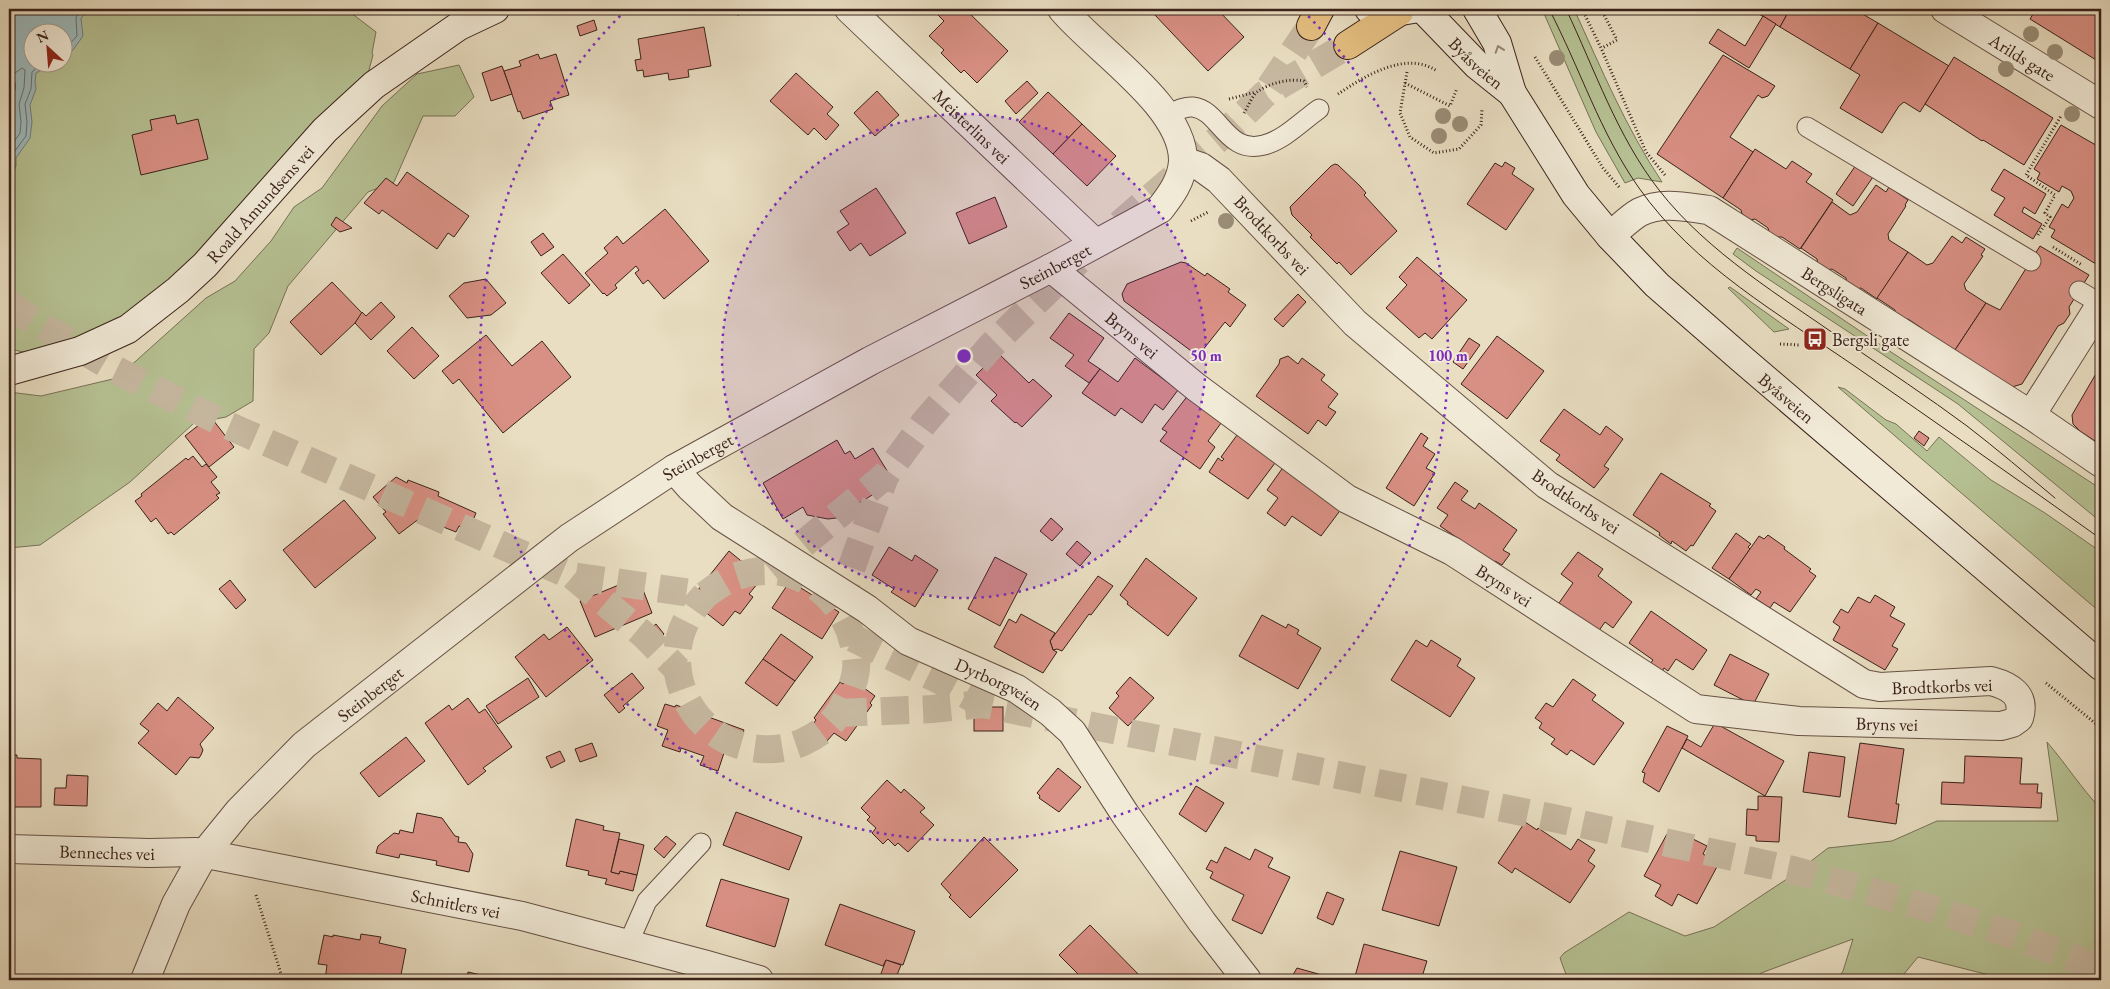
<svg xmlns="http://www.w3.org/2000/svg" width="2110" height="989" viewBox="0 0 2110 989" font-family="'EB Garamond',serif">
<style>
.green{fill:#b6c193;stroke:#787256;fill-rule:evenodd}
.water{fill:#9cbabd;stroke:#757d7c}
.lines{fill:none;stroke-linecap:round;stroke-linejoin:round}
.shore{stroke:#6b6e6c;stroke-width:1}
.building{fill:#d99084;stroke:#3a221a}
.highway-tunnel{stroke:#c6b8a0;stroke-width:28;stroke-dasharray:28 14;stroke-linecap:butt}
.lane-casing{stroke:#665144;stroke-width:21}
.street-casing{stroke:#665144;stroke-width:30}
.secondary-casing{stroke:#3a221a;stroke-width:30}
.highway-casing{stroke:#3a221a;stroke-width:30}
.path{stroke:#3a221a;stroke-width:3;stroke-dasharray:1 2.5;stroke-linecap:butt}
.lane{stroke:#f1ead7;stroke-width:19}
.street{stroke:#f1ead7;stroke-width:28}
.secondary{stroke:#f1ead7;stroke-width:28}
.highway{stroke:#e4bf81;stroke-width:28}
.tram{stroke:#3a221a;stroke-width:1}
.tree{fill:#9a8d76}
.oneway{stroke:#968678}
.ring{fill:none;stroke:#7b2cbf;stroke-width:2.5;stroke-dasharray:2.5 5}
.labels{text-anchor:middle;dominant-baseline:central;stroke-width:4;stroke-linejoin:round;paint-order:stroke}
.street-label{font-size:18px;fill:#3a221a;stroke:#f1ead7}
.poi-label{font-size:18px;fill:#3a221a;stroke:#f1ead7;text-anchor:start}
.centre{fill:#7b2cbf;stroke:#f1ead7;stroke-width:2.5}
.ring-label{font-size:15px;text-anchor:middle;font-weight:bold;fill:#7b2cbf;stroke:#f1ead7;stroke-width:4;stroke-linejoin:round;paint-order:stroke}
</style>
<rect width="100%" height="100%" fill="#e9dec2"/>
<filter id="stains"><feTurbulence type="fractalNoise" baseFrequency=".004" numOctaves="4"/><feColorMatrix values="0 0 0 0 .2 0 0 0 0 .09 0 0 0 0 .02 0 0 0 .5 -.17"/></filter>
<radialGradient id="worn" r=".72"><stop offset=".6" stop-color="#630" stop-opacity="0"/><stop offset="1" stop-color="#630" stop-opacity=".3"/></radialGradient>
<g class="green">
<path d="M9,9H346L376,32L372,53L373,55L369,70L336,112L238,228L126,322L33,354L9,349ZM32,32H62V62H32Z"/>
<path d="M1542,9H1574C1601,68 1626,128 1662,182L1638,178L1625,183L1596,132Z"/>
<path d="M459,65L474,97L455,116H423L394,182L368,192L288,286L269,333L254,349L253,401L226,417L194,423L130,482L40,545L9,548V392L41,396L117,378L206,298L235,281L271,241L294,207L322,188L382,106L417,74Z"/>
<path d="M1737,248L1891,352L2101,489V522L1958,404L1756,271L1733,254Z"/>
<path d="M1730,287L1789,329L1774,332L1728,288Z"/>
<path d="M1838,387L1845,389L1886,420L1896,424L1927,451L1939,437L1991,480L2045,513L2101,552V613Z"/>
<path d="M2047,742C2066,764 2081,788 2101,809V980H2009L1918,957L1899,980H1837L1843,971L1853,939L1761,973L1756,980H1568L1560,958L1564,953L1629,912L1685,936L1714,927L1793,875L1828,848L1892,841L1937,821H2058Z"/>
</g>
<path class="water" d="M9,9C17,9 25,11 33,11C52,9 71,9 90,9L81,18L83,36L73,50L63,58L62,32H32V62L55,63L36,73L35,82L36,89L30,105L32,122L30,138L16,158V166L11,179L9,211V64L15,59L14,53L9,46Z"/>
<g class="lines">
<g class="shore">
<path d="M62,52L77,36L76,17L83,9"/>
<path d="M9,74L15,73L22,68L25,70L24,88L19,104L21,122L20,133L9,149"/>
<path d="M9,82H15C17,89 13,94 12,101C9,114 17,124 9,136"/>
<path d="M9,171L12,155L26,136L27,122L25,104L31,89L32,72L43,62"/>
</g>
</g>
<g class="building">
<path d="M736,9H768V10L737,15Z"/>
<path d="M937,9H965L1008,51L977,83L964,70L961,73L941,53L944,50L929,36L944,21L934,11Z"/>
<path d="M1158,9H1217L1244,37L1208,71L1153,13Z"/>
<path d="M1751,9H1790L1780,27Z"/>
<path d="M1790,9H1854L1878,23L1850,69L1780,27Z"/>
<path d="M2036,9H2101V63L2030,19Z"/>
<path d="M1763,16L1776,24L1749,68L1709,43L1718,29L1745,46Z"/>
<path d="M594,20L597,30L580,36L577,26Z"/>
<path d="M1878,23L1949,66L1920,112L1904,102L1899,106L1882,133L1840,108L1860,75L1850,69Z"/>
<path d="M704,27L711,66L688,70L689,77L669,80L668,73L644,77L643,70L637,71L635,60L641,59L638,39Z"/>
<path d="M538,54L540,59L556,54L569,95L550,101L553,109L523,119L520,111L518,112L504,71L521,66L519,61Z"/>
<path d="M1723,55L1775,86L1768,96L1762,98L1758,95L1730,137L1753,152L1723,198L1657,154Z"/>
<path d="M1954,57L2053,118L2024,165L1983,140L1982,141L1925,104Z"/>
<path d="M502,66L512,94L491,101L482,73Z"/>
<path d="M796,73L833,107L827,114L839,125L826,140L814,128L808,135L770,101Z"/>
<path d="M1027,81L1038,93L1016,114L1005,101Z"/>
<path d="M877,91L899,115L875,136L854,113Z"/>
<path d="M1048,92L1082,124L1053,154L1019,122Z"/>
<path d="M175,115L177,124L198,119L208,159L141,175L132,135L152,130L150,120Z"/>
<path d="M1082,124L1116,156L1087,186L1053,154Z"/>
<path d="M2061,125L2101,148L2100,152L2101,153V255L2096,264L2051,237L2055,230L2049,227L2062,204L2068,208L2074,198L2071,191L2062,186L2059,192L2037,179L2040,173L2034,169Z"/>
<path d="M1755,149L1786,169L1792,161L1812,174L1806,182L1833,200L1800,249L1782,237H1776L1769,232L1768,228L1755,219L1750,220L1742,214L1741,210L1723,198Z"/>
<path d="M1505,162L1515,168L1512,174L1534,189L1506,230L1467,204L1495,163L1502,167Z"/>
<path d="M1335,164L1338,165L1360,186L1366,193L1364,195L1397,231L1351,275L1339,262L1337,264L1310,237L1312,235L1292,215L1290,207L1331,166Z"/>
<path d="M1856,165L1873,177L1853,206L1836,194Z"/>
<path d="M2004,169L2046,194L2035,214L2024,207L2022,212L2042,224L2033,239L1994,215L2005,198L1991,190Z"/>
<path d="M407,172L469,216L454,237L448,233L437,249L382,210L379,214L364,203L386,178L397,186Z"/>
<path d="M1876,185L1886,192L1889,187L1908,200L1905,205L1906,206L1888,234L1889,240L1908,252L1877,299L1861,288L1856,289L1847,283L1846,278L1832,269L1827,270L1818,264L1817,259L1801,248L1832,202L1850,215L1857,212Z"/>
<path d="M876,188L906,233L870,256L861,243L850,251L837,232L849,224L840,211Z"/>
<path d="M995,197L1007,227L969,244L956,213Z"/>
<path d="M665,209L709,261L664,299L648,280L643,284L635,273L639,270L636,266L615,285L617,288L607,296L604,293L603,294L585,273L608,253L604,248L617,236L623,244Z"/>
<path d="M336,217L352,228L340,232L331,225Z"/>
<path d="M543,233L554,247L541,256L531,242Z"/>
<path d="M1952,236L1962,243L1966,237L1985,249L1981,255L1983,256L1964,284L1966,290L1986,303L1955,350L1938,339L1933,341L1924,334L1923,329L1908,319L1904,321L1895,315V310L1877,298L1908,252L1927,265L1933,263Z"/>
<path d="M2040,246L2089,275L2069,307L2070,314L2064,323L2058,326L2022,384L2012,387L1955,350L1986,303L2000,310Z"/>
<path d="M563,254L590,285L569,304L541,273Z"/>
<path d="M1417,257L1467,300L1432,339L1425,333L1419,338L1386,308L1407,285L1399,277Z"/>
<path d="M1181,262L1186,263L1205,276L1207,273L1230,289L1228,292L1246,305L1230,327L1225,322L1198,356L1124,301L1122,294L1127,284Z"/>
<path d="M486,279L506,303L491,315L467,318L449,296L464,283Z"/>
<path d="M332,282L362,313L355,323L321,355L290,322Z"/>
<path d="M1298,294L1306,302L1283,327L1274,319Z"/>
<path d="M381,302L395,317L371,340L355,323L362,312L366,316Z"/>
<path d="M1069,313L1104,338L1088,361L1100,369L1089,383L1065,366L1074,355L1050,338Z"/>
<path d="M412,327L439,356L414,379L387,351Z"/>
<path d="M486,335L512,366L542,341L571,377L503,433L459,379L453,384L442,371Z"/>
<path d="M1497,336L1544,371L1507,419L1461,384Z"/>
<path d="M1469,338L1480,345L1463,369L1453,362Z"/>
<path d="M998,353L1029,383L1033,379L1052,396L1022,427L1016,422L1015,423L991,401L997,395L976,375Z"/>
<path d="M1288,356L1298,364L1302,358L1325,375L1321,380L1338,394L1328,407L1336,412L1326,426L1318,420L1308,434L1256,396L1279,364L1280,359Z"/>
<path d="M1135,358L1178,390L1163,410L1155,404L1142,423L1121,408L1115,416L1082,393L1100,369L1118,382Z"/>
<path d="M2101,365V445L2080,431L2073,424L2072,415Z"/>
<path d="M1189,394L1224,419L1208,441L1215,447L1200,469L1160,441L1167,432L1162,429Z"/>
<path d="M1564,409L1600,435L1606,426L1623,439L1604,466L1609,469L1594,488L1556,460L1560,455L1540,441Z"/>
<path d="M210,416L234,447L209,467L185,436Z"/>
<path d="M1240,431L1278,459L1248,499L1209,472L1218,458L1222,461L1224,459L1221,457Z"/>
<path d="M1919,431L1929,438L1924,446L1914,438Z"/>
<path d="M1421,433L1428,438L1423,446L1435,454L1426,468L1435,473L1414,506L1386,488Z"/>
<path d="M837,440L845,454L850,451L855,459L873,448L894,482L849,509L851,513L844,517L828,519L807,515L803,507L783,519L763,483Z"/>
<path d="M193,456L202,467L206,464L217,477L211,482L220,493L216,495L219,498L174,535L171,532L168,534L156,518L151,522L135,501L142,496L141,494L186,458L188,460Z"/>
<path d="M1284,466L1342,508L1321,536L1292,516L1285,526L1267,513L1278,498L1267,490Z"/>
<path d="M1661,473L1711,504L1709,506L1716,511L1693,546L1691,545L1686,551L1672,541L1671,544L1659,535L1660,533L1633,515Z"/>
<path d="M396,477L407,483L408,480L439,492L438,496L476,513L469,530L459,526L456,532L423,519L424,515L399,534L383,514L386,512L373,497Z"/>
<path d="M1455,482L1468,491L1461,500L1475,509L1479,503L1517,530L1503,550L1510,554L1502,565L1495,561L1494,563L1440,526L1448,515L1437,508Z"/>
<path d="M344,500L376,538L315,588L283,550Z"/>
<path d="M1051,518L1063,529L1052,541L1040,531Z"/>
<path d="M1736,533L1751,544L1748,547L1750,549L1729,579L1712,568Z"/>
<path d="M1768,535L1785,547L1784,549L1811,569L1809,571L1816,576L1790,612L1774,602L1770,608L1756,599L1761,592L1756,589L1751,595L1729,579L1759,536L1764,539Z"/>
<path d="M1077,541L1091,553L1080,566L1066,554Z"/>
<path d="M889,547L912,561L915,555L938,570L915,607L891,592L894,589L872,575Z"/>
<path d="M729,551L762,578L749,594L753,597L740,614L735,611L723,626L690,600Z"/>
<path d="M1578,552L1603,569L1598,576L1632,602L1613,628L1605,622L1598,632L1559,603L1573,583L1561,574Z"/>
<path d="M995,557L1027,574L1000,626L968,609Z"/>
<path d="M1146,558L1197,598L1168,636L1127,604L1128,602L1120,595Z"/>
<path d="M1098,576L1113,586L1091,615L1089,614L1062,651L1057,649L1053,650L1050,641Z"/>
<path d="M638,577L652,613L595,637L580,601Z"/>
<path d="M230,580L246,600L236,609L219,589Z"/>
<path d="M790,581L839,612L822,639L772,608Z"/>
<path d="M1875,595L1895,607L1890,616L1905,624L1892,646L1898,649L1885,670L1833,640L1840,627L1833,622L1841,609L1848,613L1858,597L1870,603Z"/>
<path d="M1651,611L1707,650L1693,670L1676,659L1668,671L1664,668L1661,673L1649,665L1653,660L1629,643Z"/>
<path d="M1021,614L1055,633L1050,641L1053,650L1057,652L1043,673L994,647L1009,619L1016,623Z"/>
<path d="M1262,615L1286,628L1288,624L1299,630L1297,634L1321,648L1298,689L1239,656Z"/>
<path d="M656,624L664,634L648,648L639,638Z"/>
<path d="M567,627L593,660L546,697L515,657L544,634L549,640Z"/>
<path d="M781,634L813,657L795,681L763,659Z"/>
<path d="M1416,640L1427,647L1431,640L1461,659L1457,666L1475,678L1450,717L1391,680Z"/>
<path d="M1730,654L1769,674L1753,705L1714,685Z"/>
<path d="M763,659L795,681L777,706L745,683Z"/>
<path d="M632,673L644,688L623,706L625,708L619,713L604,695Z"/>
<path d="M848,676L875,696L870,703L872,705L846,741L834,733L827,741L810,728L816,720L814,718L840,682L843,684Z"/>
<path d="M1130,677L1154,698L1128,726L1109,708L1119,696L1116,693Z"/>
<path d="M528,678L539,697L498,724L486,706Z"/>
<path d="M1573,679L1596,695L1592,700L1624,723L1594,765L1571,750L1567,755L1551,744L1555,739L1539,728L1542,723L1535,718L1546,703L1553,707Z"/>
<path d="M178,697L214,728L200,744L203,750L201,755L199,758L190,757L176,775L138,743L149,731L140,724L158,703L167,711Z"/>
<path d="M468,698L479,713L485,709L512,747L483,768L486,771L468,785L425,723L449,705L452,710Z"/>
<path d="M665,704L675,707L676,705L744,730L737,751L726,747L718,771L700,765L704,756L681,748L680,752L662,746L668,730L657,726Z"/>
<rect x="974" y="707" width="29" height="24"/>
<path d="M1715,723L1784,761L1765,796L1682,748L1687,739L1701,747Z"/>
<path d="M1667,726L1688,736L1659,792L1643,782L1645,773L1642,772Z"/>
<path d="M406,737L425,761L379,797L360,773Z"/>
<path d="M592,743L597,756L580,762L575,749Z"/>
<path d="M1860,743L1904,749L1896,804H1899L1896,824L1848,817Z"/>
<path d="M560,751L565,761L551,768L546,757Z"/>
<path d="M1809,752L1845,757L1840,797L1803,792Z"/>
<path d="M9,755H17V758L41,759V807H9Z"/>
<path d="M1965,756L2022,758L2020,784H2038L2037,793H2042L2041,808L1941,804L1942,782L1964,783Z"/>
<path d="M1058,768L1081,787L1059,812L1039,798L1040,796L1037,793Z"/>
<path d="M67,775L88,776L87,806L54,805L55,788H66Z"/>
<path d="M887,780L901,793L904,789L925,808L920,812L934,825L908,852L898,843L895,846L888,839L883,844L872,833L876,828L867,820L870,817L861,808Z"/>
<path d="M1196,786L1224,803L1206,832L1179,814Z"/>
<path d="M1758,796L1782,797L1779,842L1756,841V836L1746,835L1747,809L1758,810Z"/>
<path d="M736,812L802,837L789,870L723,845Z"/>
<path d="M417,813L442,818L455,836L459,837L458,842L466,843L473,854L469,872L436,865L437,861L400,854L399,858L376,853L378,846L394,833L399,834L400,830L413,833Z"/>
<path d="M576,819L604,826L603,830L620,833L611,872L619,874L620,871L637,875L633,891L605,884L607,879L588,875L589,871L566,866Z"/>
<path d="M1525,822L1537,830L1538,828L1571,850L1578,839L1595,850L1588,861L1595,866L1570,903L1515,868L1512,873L1498,863Z"/>
<path d="M1667,834L1683,843L1687,836L1707,846L1703,854L1719,863L1697,904L1678,894L1672,906L1655,896L1661,885L1644,876Z"/>
<path d="M666,836L676,844L664,858L654,849Z"/>
<path d="M984,837L1018,870L970,918L949,897L951,895L941,884Z"/>
<path d="M619,839L644,845L637,875L620,871L619,874L611,872Z"/>
<path d="M1225,847L1250,860L1255,849L1273,858L1268,867L1290,877L1262,934L1232,920L1244,895L1210,878L1213,872L1206,869L1211,860L1217,863Z"/>
<path d="M1400,851L1457,867L1439,926L1382,910Z"/>
<path d="M721,879L789,899L775,947L706,926Z"/>
<path d="M1327,892L1344,899L1333,925L1317,918Z"/>
<path d="M840,904L915,931L903,965L886,960L883,966L825,945Z"/>
<path d="M1090,925L1144,980H1076L1080,976L1059,955Z"/>
<path d="M361,934L381,937L379,943L406,949L400,980H325L327,965L318,964L324,935L333,937V935L360,940Z"/>
<path d="M1364,944L1427,961L1421,980H1354Z"/>
<path d="M886,960L901,965L895,980L879,979Z"/>
<path d="M1297,968L1329,977L1327,980H1290Z"/>
<path d="M468,972L503,980H466Z"/>
</g>
<g class="lines">
<g class="highway-tunnel">
<path d="M1270,87L1311,26"/>
<path d="M1120,224L1216,141L1265,94L1348,45"/>
<path d="M9,304L30,319L116,370L227,425L572,576L705,595C715,588 725,580 737,576C797,556 850,598 856,658C858,676 850,693 842,708C833,724 819,735 803,742C785,750 766,751 747,747C698,737 667,685 680,637C684,621 694,607 705,595"/>
<path d="M771,571L886,475L924,423L992,345L1078,261"/>
<path d="M573,576L644,635L678,670"/>
<path d="M839,608C851,563 870,520 885,476"/>
<path d="M853,638L943,682L983,704"/>
<path d="M839,713L932,709L983,704L1553,818L1793,870L1933,909L2016,936L2101,969"/>
</g>
<g class="lane-casing">
<g id="lane">
<path d="M1167,115C1174,112 1184,106 1193,107C1220,110 1226,155 1264,145C1284,140 1302,121 1319,109"/>
<path d="M1807,127L2031,261"/>
<path d="M2079,291L2101,304"/>
<path d="M628,944L647,901L701,843"/>
</g>
</g>
<g class="street-casing">
<g id="street">
<path id="s1" d="M849,9L1095,243"/>
<path id="s2" d="M1945,9L2101,105"/>
<path id="s3" d="M1610,236C1619,229 1629,218 1640,212C1662,201 1686,207 1709,210L2031,415L2101,463"/>
<path id="s4" d="M1051,268L1196,387L1347,499L1452,551L1696,709L1799,721L2001,726L2012,723L2019,718C2026,695 2010,686 1991,681L1880,687L1864,684L1547,485L1355,323L1219,180L1201,167L1183,161"/>
<path d="M2031,415L2101,304"/>
<path id="s5" d="M674,469L690,487L722,517L867,609L908,641L1017,689L1050,712L1072,732L1125,814L1202,922L1247,980"/>
<path id="s6" d="M9,849L149,853L196,852L522,916L707,965L759,980"/>
<path id="s7" d="M145,980L176,904L204,854L239,811L304,745L569,538L674,469L870,361L1051,268L1160,209C1171,195 1182,180 1183,161C1184,106 1095,49 1062,9"/>
</g>
</g>
<g class="secondary-casing">
<g id="secondary">
<path d="M1369,9L1389,13L1413,9"/>
<path id="s8" d="M1423,9L1477,65L1512,93"/>
<path id="s9" d="M1477,9L1497,43L1512,93L1576,195L1610,236L1657,285L1743,360L2101,666"/>
<path id="s10" d="M9,371L80,351L128,329L178,290L205,265L325,130L374,85L459,26L495,9"/>
</g>
</g>
<g class="highway-casing">
<g id="highway">
<path d="M1311,26L1320,9"/>
<path d="M1348,45L1399,12"/>
</g>
</g>
<g class="path">
<path d="M1582,9L1601,48L1646,152L1665,175"/>
<path d="M1601,9L1617,40L1602,48"/>
<path d="M1535,57L1603,168L1620,188"/>
<path d="M1407,72L1400,113L1410,137L1434,153L1459,149L1481,125L1482,109"/>
<path d="M1405,83L1450,106L1457,88"/>
<path d="M1338,94C1365,76 1406,50 1437,71"/>
<path d="M1229,99L1256,92"/>
<path d="M1244,113C1248,107 1252,96 1257,92C1269,83 1290,78 1304,81L1307,87"/>
<path d="M1191,221L1208,212"/>
<path d="M2038,235L2050,217L2045,213L2055,195L2026,175L2061,116"/>
<path d="M2053,247L2082,265"/>
<path d="M1780,344L1799,345"/>
<path d="M2046,683L2101,728"/>
<path d="M256,895L283,980"/>
</g>
<use href="#lane" class="lane"/>
<use href="#street" class="street"/>
<use href="#secondary" class="secondary"/>
<use href="#highway" class="highway"/>
<g class="tram">
<path d="M1549,9C1580,68 1600,133 1639,188C1694,266 1779,314 1856,367C1938,424 2020,481 2101,539"/>
<path d="M1566,9C1595,70 1617,136 1659,190C1708,253 1782,297 1846,342C1887,370 1928,397 1967,426C1997,449 2026,474 2055,498"/>
</g>
</g>
<g class="tree">
<circle cx="2031" cy="34" r="8"/>
<circle cx="2055" cy="52" r="8"/>
<circle cx="1557" cy="58" r="8"/>
<circle cx="2006" cy="69" r="8"/>
<circle cx="2072" cy="114" r="8"/>
<circle cx="1443" cy="116" r="8"/>
<circle cx="1460" cy="124" r="8"/>
<circle cx="1439" cy="136" r="8"/>
<circle cx="1226" cy="221" r="8"/>
</g>
<defs><path id="oneway-chevron" d="M-2-3.5L2.5 0L-2 3.5" fill="none" stroke-width="1.6" stroke-linecap="round" stroke-linejoin="round" transform="scale(1.25)"/></defs>
<use class="oneway" href="#oneway-chevron" transform="translate(1499 49) rotate(-109)"/>
<circle cx="964" cy="356" r="242" fill="#7b2cbf" fill-opacity=".12"/>
<g class="ring">
<circle cx="964" cy="356" r="242"/>
<path d="M1303 11A484 484 0 1 1 625 11"/>
</g>
<defs>
<g id="bus-square" transform="scale(1.25)"><rect x="-9" y="-9" width="18" height="18" rx="4" fill="#8f2418" stroke="#f1ead7"/><path d="M-5-6H5V4H4V6H2V4H-2V6H-4V4H-5ZM-3.5-4V0h7V-4ZM-3.5 1.2v1.5H-2V1.2ZM2 1.2v1.5H3.5V1.2Z" fill="#fff"/></g>
</defs>
<g fill-rule="evenodd">
<use href="#bus-square" x="1815" y="339"/>
</g>
<g class="labels">
<g class="street-label">
<text stroke="none"><textPath href="#s2" startOffset="91">Arilds gate</textPath></text>
<text stroke="none"><textPath href="#s8" startOffset="76">Byåsveien</textPath></text>
<text stroke="none"><textPath href="#s1" startOffset="170">Meisterlins vei</textPath></text>
<text stroke="none"><textPath href="#s10" startOffset="309">Roald Amundsens vei</textPath></text>
<text transform="translate(1272 235) rotate(47)">Brodtkorbs vei</text>
<text stroke="none"><textPath href="#s7" startOffset="1181">Steinberget</textPath></text>
<text stroke="none"><textPath href="#s3" startOffset="258">Bergsligata</textPath></text>
<text stroke="none"><textPath href="#s4" startOffset="105">Bryns vei</textPath></text>
<text stroke="none"><textPath href="#s9" startOffset="505">Byåsveien</textPath></text>
<text stroke="none"><textPath href="#s7" startOffset="776">Steinberget</textPath></text>
<text transform="translate(1576 501) rotate(34)">Brodtkorbs vei</text>
<text stroke="none"><textPath href="#s4" startOffset="555">Bryns vei</textPath></text>
<text stroke="none"><textPath href="#s5" startOffset="392">Dyrborgveien</textPath></text>
<text transform="translate(1942 686) rotate(-2)">Brodtkorbs vei</text>
<text stroke="none"><textPath href="#s7" startOffset="371">Steinberget</textPath></text>
<text stroke="none"><textPath href="#s4" startOffset="975">Bryns vei</textPath></text>
<text stroke="none"><textPath href="#s6" startOffset="98">Benneches vei</textPath></text>
<text stroke="none"><textPath href="#s6" startOffset="452">Schnitlers vei</textPath></text>
</g>
<g class="poi-label">
<text x="1832" y="339">Bergsli gate</text>
</g>
</g>
<circle cx="964" cy="356" r="8" class="centre"/>
<g class="ring-label">
<text x="1206" y="361">50 m</text>
<text x="1448" y="361">100 m</text>
</g>
<rect width="2110" height="989" fill="none" stroke="#e9dec2" stroke-width="30"/>
<rect x="10" y="10" width="2090" height="969" fill="none" stroke="#3a221a" stroke-width="2.5"/>
<rect x="15" y="15" width="2080" height="959" fill="none" stroke="#3a221a"/>
<g transform="translate(48 48) rotate(334)"><circle r="24" fill="#f1ead7" stroke="#a89a8b"/>
<path d="M0-4L9 19L0 12L-9 19Z" fill="#8f2418"/>
<text y="-8" font-size="14" font-weight="bold" text-anchor="middle" fill="#3a221a">N</text>
</g>
<rect width="100%" height="100%" filter="url(#stains)"/>
<rect width="100%" height="100%" fill="url(#worn)"/>
</svg>
